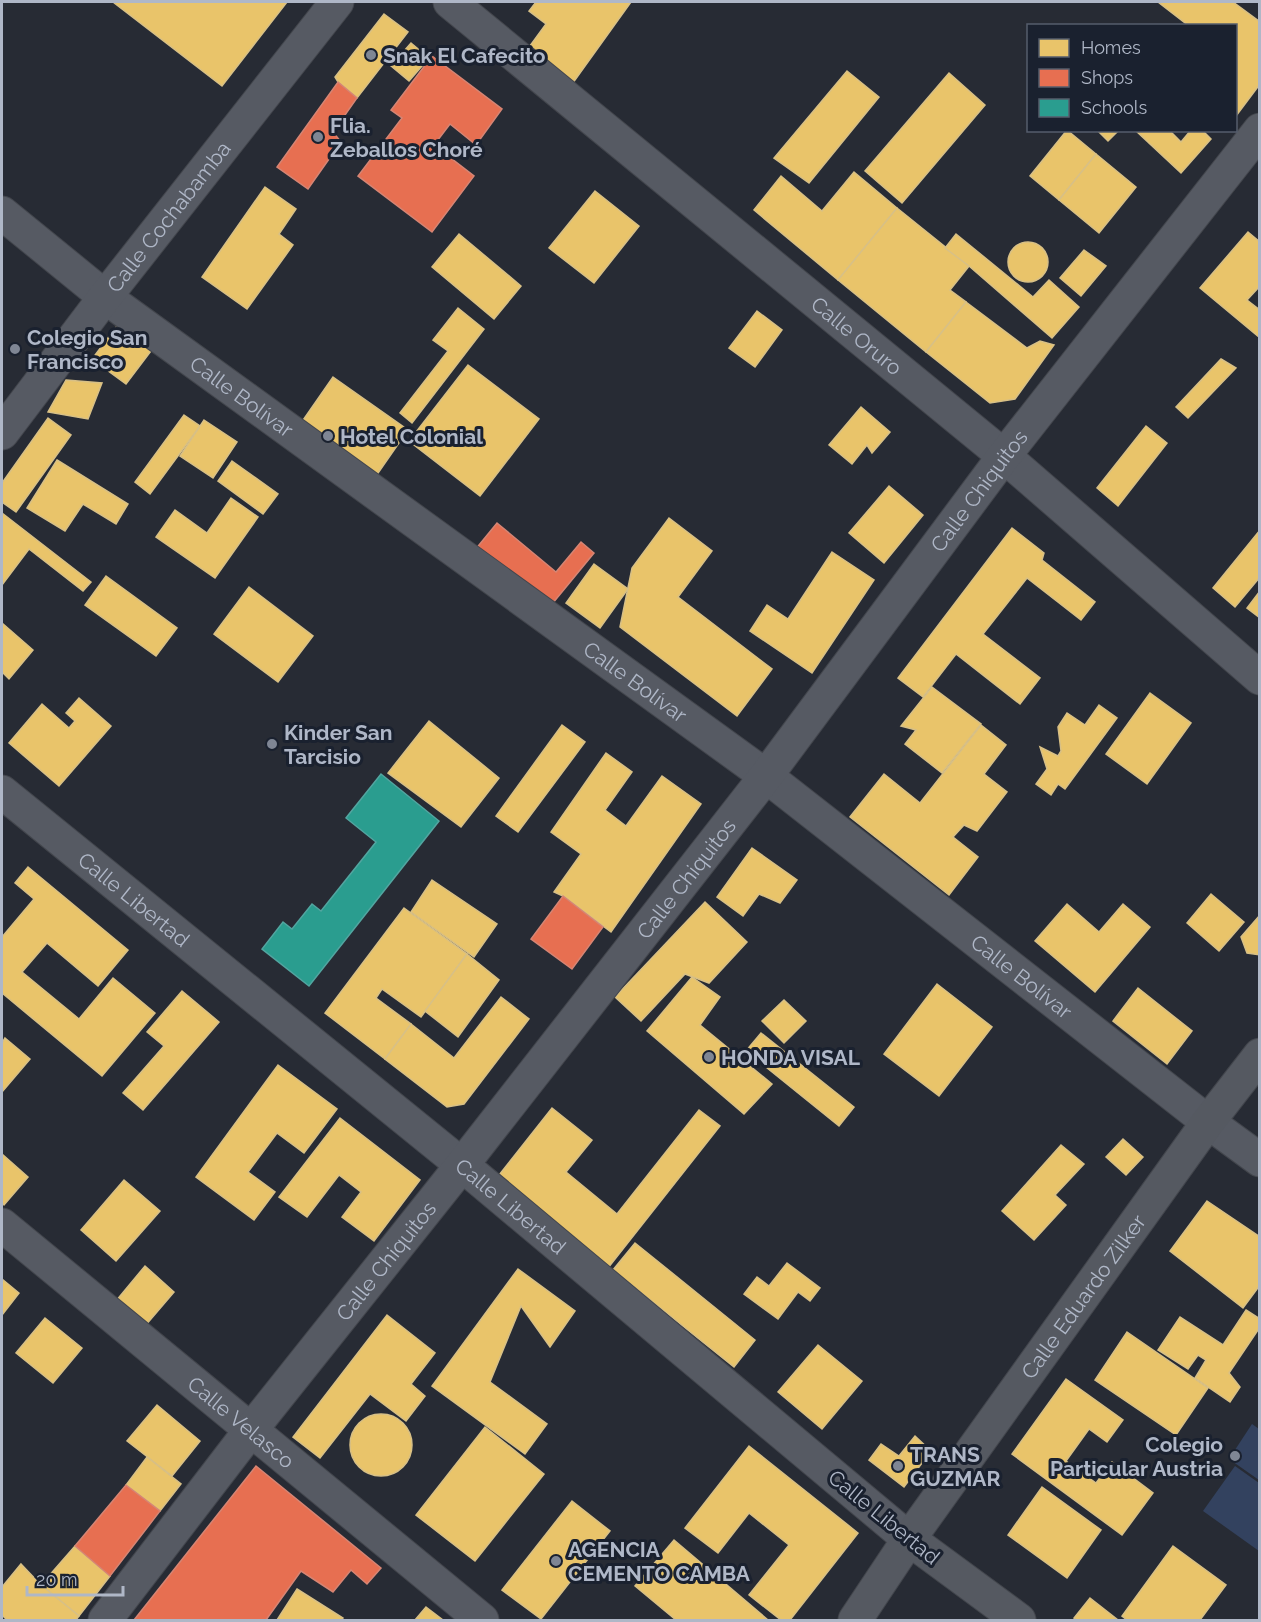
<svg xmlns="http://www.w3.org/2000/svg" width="1261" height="1622" viewBox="0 0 1261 1622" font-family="Raleway,sans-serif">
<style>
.water{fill:#33425f}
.homes{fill:#e9c46a;stroke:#d8c086;stroke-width:1.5}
.shops{fill:#e76f51;stroke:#d68574;stroke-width:1.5}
.schools{fill:#2a9d8f;stroke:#52a5a0;stroke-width:1.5}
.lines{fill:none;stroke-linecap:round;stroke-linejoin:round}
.street-casing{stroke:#43464d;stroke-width:35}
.secondary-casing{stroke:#43464d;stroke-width:35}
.street{stroke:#565a63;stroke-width:33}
.secondary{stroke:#555961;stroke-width:33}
.poi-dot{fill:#7f8694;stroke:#1a212f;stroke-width:2}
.labels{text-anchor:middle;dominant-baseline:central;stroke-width:6;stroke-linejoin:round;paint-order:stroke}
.poi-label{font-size:21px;font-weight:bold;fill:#afb7c7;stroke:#1a212f;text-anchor:start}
.street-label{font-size:21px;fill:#afb7c7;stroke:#1a212f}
</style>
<rect width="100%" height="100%" fill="#272b34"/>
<g class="water">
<path d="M1252,1424L1259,1429V1480L1229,1459Z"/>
<path d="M1235,1466L1259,1483V1551L1203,1511Z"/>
</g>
<g class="homes">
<path d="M113,2H287L222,86Z"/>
<path d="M536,2H631L570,87L524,54L546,24L529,11Z"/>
<path d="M1158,2H1233L1260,22V84L1236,116V26H1189Z"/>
<path d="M384,14L408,32L357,98L338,82L335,77Z"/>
<path d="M411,43L429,58L409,81L391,66Z"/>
<path d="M847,71L879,97L809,183L774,158Z"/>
<path d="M949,73L985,105L902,203L865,171Z"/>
<path d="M1067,130L1096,154L1059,200L1030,176Z"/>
<path d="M1097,130H1119L1108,141Z"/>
<path d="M1135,130H1169L1181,142L1191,130H1202L1211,139L1181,173Z"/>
<path d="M1096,154L1136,187L1099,233L1059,200Z"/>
<path d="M854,172L897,208L838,280L754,210L781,176L822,211Z"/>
<path d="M265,187L296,209L279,234L293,245L247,309L202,277Z"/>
<path d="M595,191L639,226L594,283L549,248Z"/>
<path d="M897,208L969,266L950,290L966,302L926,352L838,280Z"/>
<path d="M1248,232L1260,242V286L1247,300L1260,310V338L1200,288Z"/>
<path d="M459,234L521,286L494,319L432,267Z"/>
<path d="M956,234L1033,297L1049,280L1079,307L1052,338L969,266L945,248Z"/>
<circle cx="1028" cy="262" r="20"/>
<path d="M1084,250L1106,266L1081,296L1060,278Z"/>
<path d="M966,302L1027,348L1040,341L1054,345L1015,399L990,403L926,352Z"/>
<path d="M458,308L484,329L412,423L400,413L448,351L433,340Z"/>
<path d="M757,311L782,330L755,367L729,348Z"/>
<path d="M117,326L151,351L126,384L92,359Z"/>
<path d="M1221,359L1236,368L1188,418L1176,407Z"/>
<path d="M468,365L539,419L480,496L409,441Z"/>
<path d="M333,377L408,430L376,476L301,423Z"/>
<path d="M66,380L102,383L88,419L48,412Z"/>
<path d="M861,407L890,432L872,453L867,445L852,464L829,445Z"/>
<path d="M184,415L200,426L150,494L135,482Z"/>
<path d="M48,418L71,435L16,512L2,502V483Z"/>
<path d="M204,420L237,442L213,478L180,456Z"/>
<path d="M1146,426L1167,443L1118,506L1097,488Z"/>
<path d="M57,460L128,504L116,524L83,504L65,531L27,508Z"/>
<path d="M232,461L278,494L263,514L218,481Z"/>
<path d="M889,486L923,515L884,563L849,533Z"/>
<path d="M231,498L258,517L215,578L156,537L175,510L207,533Z"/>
<path d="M2,513L91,582L83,591L29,549L2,585Z"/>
<path d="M669,518L712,551L678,597L772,669L737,716L620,627L632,568Z"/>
<path d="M1012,528L1044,553L1042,560L1095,602L1081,620L1027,578L983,634L1040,678L1020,704L956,654L923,697L898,678Z"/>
<path d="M1260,530V577L1235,607L1213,588Z"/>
<path d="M832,552L874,580L812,673L750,631L767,605L788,619Z"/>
<path d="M594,564L628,589L600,628L566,603Z"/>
<path d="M106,576L177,628L156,656L85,605Z"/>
<path d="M249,587L313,636L278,682L214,634Z"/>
<path d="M1260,591V618L1247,608Z"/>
<path d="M2,623L33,650L9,679L2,672Z"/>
<path d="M932,687L981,724L942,773L905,744L916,730L901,726Z"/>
<path d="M1150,693L1191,723L1147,784L1106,754Z"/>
<path d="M79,698L111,726L59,786L9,743L42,704L69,728L75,721L66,713Z"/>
<path d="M1099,705L1117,718L1065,789L1058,784L1051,795L1036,784L1047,769L1040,747L1058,756L1061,751L1058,727L1067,713L1085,725Z"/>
<path d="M429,721L499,778L461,827L388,773Z"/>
<path d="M562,725L585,742L518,832L496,816Z"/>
<path d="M981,725L1006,745L984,774L1007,792L977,831L964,825L953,837L978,857L949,895L850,817L884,774L920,803Z"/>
<path d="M606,753L632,772L605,810L626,826L662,776L701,804L611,932L563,896L554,892L581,854L551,832Z"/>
<path d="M752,848L797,880L780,903L759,894L743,916L717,897Z"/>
<path d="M28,867L128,950L98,986L47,943L22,972L79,1019L113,978L155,1013L102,1076L2,993V937L34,899L15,883Z"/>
<path d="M432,880L497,924L474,957L411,912Z"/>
<path d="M1211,894L1244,922L1219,951L1187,923Z"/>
<path d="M705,902L747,942L709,983L685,974L641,1021L615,997Z"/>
<path d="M1067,904L1099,932L1123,904L1150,927L1095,992L1035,941Z"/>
<path d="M404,908L467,954L421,1017L382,989L376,998L411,1024L385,1059L325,1013Z"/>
<path d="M1260,915V955L1247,953L1241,937Z"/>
<path d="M467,954L499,980L458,1037L425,1011Z"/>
<path d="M692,977L720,997L700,1025L772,1084L744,1114L647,1031Z"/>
<path d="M937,984L992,1027L939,1096L884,1054Z"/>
<path d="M1138,988L1192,1031L1167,1064L1113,1021Z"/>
<path d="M182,991L219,1022L143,1110L123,1093L164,1046L147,1032Z"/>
<path d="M501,997L529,1019L464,1104L447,1107L385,1059L411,1024L454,1058Z"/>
<path d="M784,1000L806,1021L784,1043L762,1021Z"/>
<path d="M761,1033L854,1107L839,1126L746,1051Z"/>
<path d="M5,1038L30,1059L2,1092V1043Z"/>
<path d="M278,1065L337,1109L304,1153L277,1133L248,1172L275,1192L254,1220L196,1177Z"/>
<path d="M552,1108L592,1140L566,1172L617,1214L699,1110L720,1126L608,1268L496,1179Z"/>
<path d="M340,1118L420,1180L374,1241L342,1217L361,1192L339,1175L307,1217L279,1197Z"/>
<path d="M1123,1139L1143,1157L1126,1175L1106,1157Z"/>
<path d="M1061,1145L1084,1164L1055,1195L1066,1205L1034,1240L1002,1211Z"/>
<path d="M2,1154L28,1177L4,1205L2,1203Z"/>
<path d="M124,1180L160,1211L116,1261L81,1230Z"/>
<path d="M1207,1201L1260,1237V1285L1243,1308L1170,1251Z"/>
<path d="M635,1243L755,1340L734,1367L613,1270Z"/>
<path d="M787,1263L820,1288L810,1301L798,1292L778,1319L744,1294L757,1277L769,1286Z"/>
<path d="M145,1266L174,1292L145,1326L116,1301Z"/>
<path d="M518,1269L575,1311L550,1347L521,1306L490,1382L547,1424L525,1454L432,1386Z"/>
<path d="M2,1279L19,1293L2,1315Z"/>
<path d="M1246,1310L1260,1319V1327L1229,1373L1240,1387L1230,1402L1195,1378L1206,1360L1198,1355L1188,1369L1158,1350L1180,1317L1223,1345Z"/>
<path d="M387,1315L435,1353L411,1384L425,1396L406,1421L370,1394L320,1458L293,1437Z"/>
<path d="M45,1318L82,1348L53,1383L16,1353Z"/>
<path d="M1127,1332L1208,1388L1176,1435L1095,1380Z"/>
<path d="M818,1345L862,1381L822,1429L778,1392Z"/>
<path d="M1066,1379L1123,1420L1107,1442L1089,1429L1066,1461L1096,1483L1112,1462L1153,1493L1122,1535L1012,1454Z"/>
<path d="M157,1405L200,1441L172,1476L127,1441Z"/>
<circle cx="381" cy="1445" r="31"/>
<path d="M485,1427L544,1474L475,1561L416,1515Z"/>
<path d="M915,1436L931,1451L904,1487L869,1460L881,1444L899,1456Z"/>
<path d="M749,1446L858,1533L790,1620H781L749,1595L789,1545L749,1513L718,1553L685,1528Z"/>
<path d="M147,1457L181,1484L160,1511L126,1485Z"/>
<path d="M1042,1487L1101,1530L1067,1578L1008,1535Z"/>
<path d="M572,1501L610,1531L541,1619L502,1590Z"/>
<path d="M674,1540L768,1620H676L635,1586Z"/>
<path d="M75,1546L110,1576L79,1616L41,1585Z"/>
<path d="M1173,1546L1226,1585L1200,1620H1127L1122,1616Z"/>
<path d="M21,1564L41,1585L79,1616L76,1620H7L2,1615V1587Z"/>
<path d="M297,1589L343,1618L342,1620H277Z"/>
<path d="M1090,1598L1118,1620H1077L1074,1618Z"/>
<path d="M426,1607L443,1620H415Z"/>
</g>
<g class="shops">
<path d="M432,56L502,109L476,145L450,124L434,145L474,176L432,232L358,176L402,118L391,110Z"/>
<path d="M338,82L357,98L333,132L341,142L308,189L277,167Z"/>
<path d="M497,523L556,572L581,542L594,553L548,609L475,550Z"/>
<path d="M563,896L603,927L572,969L531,939Z"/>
<path d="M256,1466L381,1568L367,1584L351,1570L333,1592L301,1571L266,1620H134Z"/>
<path d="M126,1485L160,1511L110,1576L75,1546Z"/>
</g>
<path class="schools" d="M381,774L439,821L309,986L262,949L283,922L292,929L312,904L321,911L376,842L346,818Z"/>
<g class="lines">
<g class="street-casing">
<g id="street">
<path id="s1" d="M450,2L1004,456L1260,678"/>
<path id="s2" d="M2,213L105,297L766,776L1208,1122L1260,1160"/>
<path id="s3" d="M2,433L105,297L337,2"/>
<path id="s4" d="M2,792L462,1165L909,1539"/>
<path id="s5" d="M2,1225L482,1620"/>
<path id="s6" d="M105,1620L250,1431L462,1165L766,776L1004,456L1260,130"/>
</g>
</g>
<g class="secondary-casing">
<g id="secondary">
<path d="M909,1539L1019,1620"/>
<path id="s7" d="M855,1620L909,1539L1208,1122L1260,1055"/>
</g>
</g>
<use href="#street" class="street"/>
<use href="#secondary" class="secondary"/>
</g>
<g class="poi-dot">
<circle cx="371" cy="55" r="6"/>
<circle cx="318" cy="137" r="6"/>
<circle cx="15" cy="349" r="6"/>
<circle cx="328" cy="436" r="6"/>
<circle cx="272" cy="744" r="6"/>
<circle cx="709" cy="1057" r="6"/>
<circle cx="1235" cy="1456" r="6"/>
<circle cx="898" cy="1466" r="6"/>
<circle cx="556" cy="1561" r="6"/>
</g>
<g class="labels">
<g class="poi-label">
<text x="383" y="55">Snak El Cafecito</text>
<text x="330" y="125">Flia.<tspan x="330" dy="24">Zeballos Choré</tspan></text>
<text x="27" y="337">Colegio San<tspan x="27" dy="24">Francisco</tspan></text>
<text x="340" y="436">Hotel Colonial</text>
<text x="284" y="732">Kinder San<tspan x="284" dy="24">Tarcisio</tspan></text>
<text x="721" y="1057">HONDA VISAL</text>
<text x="1223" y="1444" text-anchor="end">Colegio<tspan x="1223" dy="24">Particular Austria</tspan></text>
<text x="910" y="1454">TRANS<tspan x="910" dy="24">GUZMAR</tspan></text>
<text x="568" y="1549">AGENCIA<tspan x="568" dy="24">CEMENTO CAMBA</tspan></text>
</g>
<g class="street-label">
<text stroke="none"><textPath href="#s3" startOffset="273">Calle Cochabamba</textPath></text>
<text stroke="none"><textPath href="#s1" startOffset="526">Calle Oruro</textPath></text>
<text stroke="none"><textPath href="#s2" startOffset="302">Calle Bolívar</textPath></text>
<text stroke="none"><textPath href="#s6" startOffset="1428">Calle Chiquitos</textPath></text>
<text stroke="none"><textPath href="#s2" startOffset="788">Calle Bolívar</textPath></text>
<text stroke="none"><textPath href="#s6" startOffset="942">Calle Chiquitos</textPath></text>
<text stroke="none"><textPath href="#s4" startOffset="170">Calle Libertad</textPath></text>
<text stroke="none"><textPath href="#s2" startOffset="1274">Calle Bolívar</textPath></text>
<text stroke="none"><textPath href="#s4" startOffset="656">Calle Libertad</textPath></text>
<text stroke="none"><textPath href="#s6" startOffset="456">Calle Chiquitos</textPath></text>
<text stroke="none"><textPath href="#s7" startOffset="396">Calle Eduardo Zilker</textPath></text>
<text stroke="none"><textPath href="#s5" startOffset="310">Calle Velasco</textPath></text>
<text transform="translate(884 1517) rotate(39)">Calle Libertad</text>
</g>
</g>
<rect width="1261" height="1622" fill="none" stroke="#afb7c7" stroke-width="6"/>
<rect x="1027" y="24" width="210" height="108" fill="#1a212f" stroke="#565d6c" stroke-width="1.5"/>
<rect x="1039" y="39" width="30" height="18" fill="#e9c46a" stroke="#565d6c" stroke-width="1.5"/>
<text x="1081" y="54" font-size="18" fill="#afb7c7">Homes</text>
<rect x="1039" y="69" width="30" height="18" fill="#e76f51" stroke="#565d6c" stroke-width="1.5"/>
<text x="1081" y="84" font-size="18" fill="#afb7c7">Shops</text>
<rect x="1039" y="99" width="30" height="18" fill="#2a9d8f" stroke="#565d6c" stroke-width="1.5"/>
<text x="1081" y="114" font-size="18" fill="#afb7c7">Schools</text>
<path d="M27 1586v9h96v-9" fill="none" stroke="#afb7c7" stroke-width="3"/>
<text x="36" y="1586" font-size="18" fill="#afb7c7" stroke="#1a212f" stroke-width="4.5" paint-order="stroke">20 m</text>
</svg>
